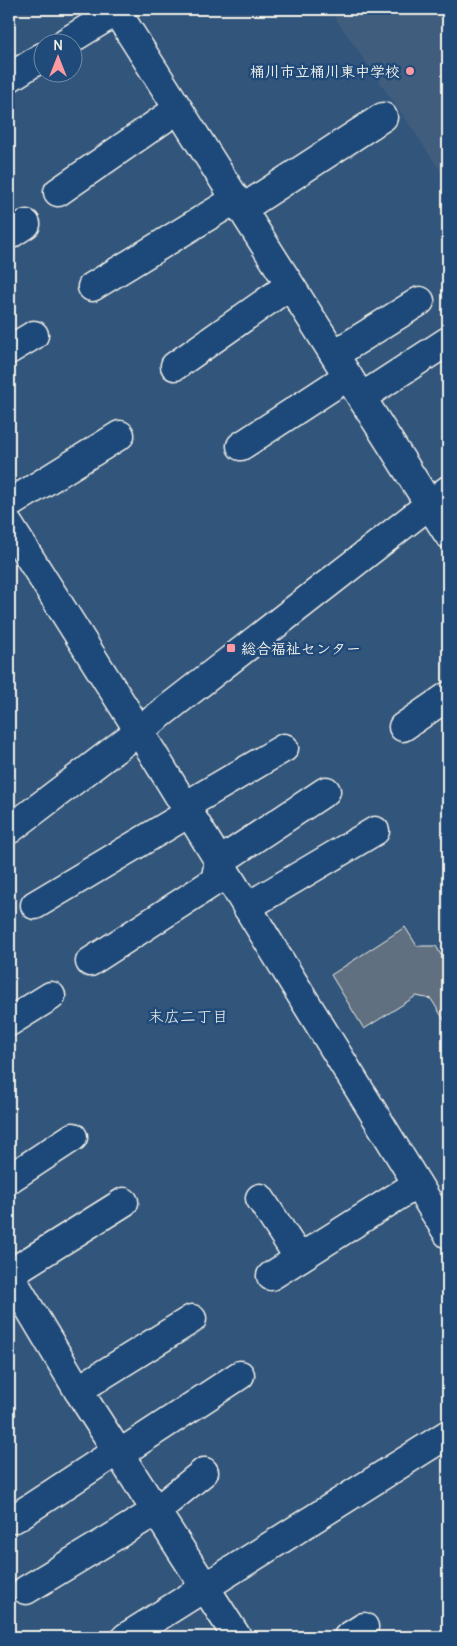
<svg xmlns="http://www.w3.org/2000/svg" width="457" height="1646" viewBox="0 0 457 1646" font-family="Delius,'Klee One',sans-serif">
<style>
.built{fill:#405d7d}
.building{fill:#607080;stroke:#f4f1e8}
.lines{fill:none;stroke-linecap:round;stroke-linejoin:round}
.minor-casing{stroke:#f4f1e8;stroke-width:31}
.minor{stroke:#1f4a7a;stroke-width:28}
.poi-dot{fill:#ff9aa2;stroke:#1f4a7a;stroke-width:2}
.labels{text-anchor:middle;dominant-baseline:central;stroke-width:5;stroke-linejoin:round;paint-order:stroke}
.poi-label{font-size:15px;font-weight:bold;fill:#f4f1e8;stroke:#1f4a7a;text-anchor:end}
.neighbourhood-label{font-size:16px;fill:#f4f1e8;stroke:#1f4a7a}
</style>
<rect width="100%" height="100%" fill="#32557c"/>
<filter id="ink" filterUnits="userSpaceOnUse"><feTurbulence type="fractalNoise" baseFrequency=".02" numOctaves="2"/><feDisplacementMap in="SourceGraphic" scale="10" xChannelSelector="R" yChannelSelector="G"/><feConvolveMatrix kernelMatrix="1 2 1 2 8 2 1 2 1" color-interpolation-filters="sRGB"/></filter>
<g filter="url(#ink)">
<path class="built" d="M329,9H448V182L415,133Z"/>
<path class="building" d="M405,927L417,946H436L441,955L448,951V1026L431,999L416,996L364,1029L331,975Z"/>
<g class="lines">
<g class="minor-casing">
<g id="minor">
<path d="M115,9L448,534"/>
<path d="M66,42L120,9"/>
<path d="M9,78L42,57"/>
<path d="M58,192L178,109"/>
<path d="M242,209L383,117"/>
<path d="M9,235L26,224"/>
<path d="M92,287L236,199"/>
<path d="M9,350L34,335"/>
<path d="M335,354L420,301"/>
<path d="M175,366L290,285"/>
<path d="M362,397L448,341"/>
<path d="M241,446L348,376"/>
<path d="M9,504L120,435"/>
<path d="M9,525L139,731L448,1234"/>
<path d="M403,727L448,696"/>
<path d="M185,806L284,748"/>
<path d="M9,830L139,731L448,490"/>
<path d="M35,905L189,813"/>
<path d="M247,907L375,831"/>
<path d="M90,962L215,881L219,862L326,791"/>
<path d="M9,1022L51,996"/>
<path d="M9,1179L73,1137"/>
<path d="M260,1198L299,1258"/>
<path d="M9,1274L78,1390L237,1637"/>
<path d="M9,1274L124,1202"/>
<path d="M271,1276L417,1184"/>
<path d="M78,1390L192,1319"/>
<path d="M15,1518L117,1451L130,1447L240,1375"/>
<path d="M26,1590L156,1511L204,1472"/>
<path d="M126,1637L448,1434"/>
<path d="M348,1637L364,1627"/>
</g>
</g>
<use href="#minor" class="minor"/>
</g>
</g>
<g class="poi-dot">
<circle cx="410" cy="71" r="5"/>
<rect x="226" y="643" width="10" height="10" rx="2.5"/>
</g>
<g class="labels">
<g class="poi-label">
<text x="400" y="71">桶川市立桶川東中学校</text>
<text x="241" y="648" text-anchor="start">総合福祉センター</text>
</g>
<g class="neighbourhood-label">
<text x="188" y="1016">末広二丁目</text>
</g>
</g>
<rect width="457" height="1646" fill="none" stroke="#1f4a7a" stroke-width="30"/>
<rect x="15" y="15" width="427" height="1616" fill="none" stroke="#f4f1e8" stroke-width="2" filter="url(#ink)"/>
<g transform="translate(58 58)"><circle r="24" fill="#1f4a7a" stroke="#748da6"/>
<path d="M0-4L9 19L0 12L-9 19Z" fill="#ff9aa2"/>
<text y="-8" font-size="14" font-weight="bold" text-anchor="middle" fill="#f4f1e8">N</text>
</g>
</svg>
